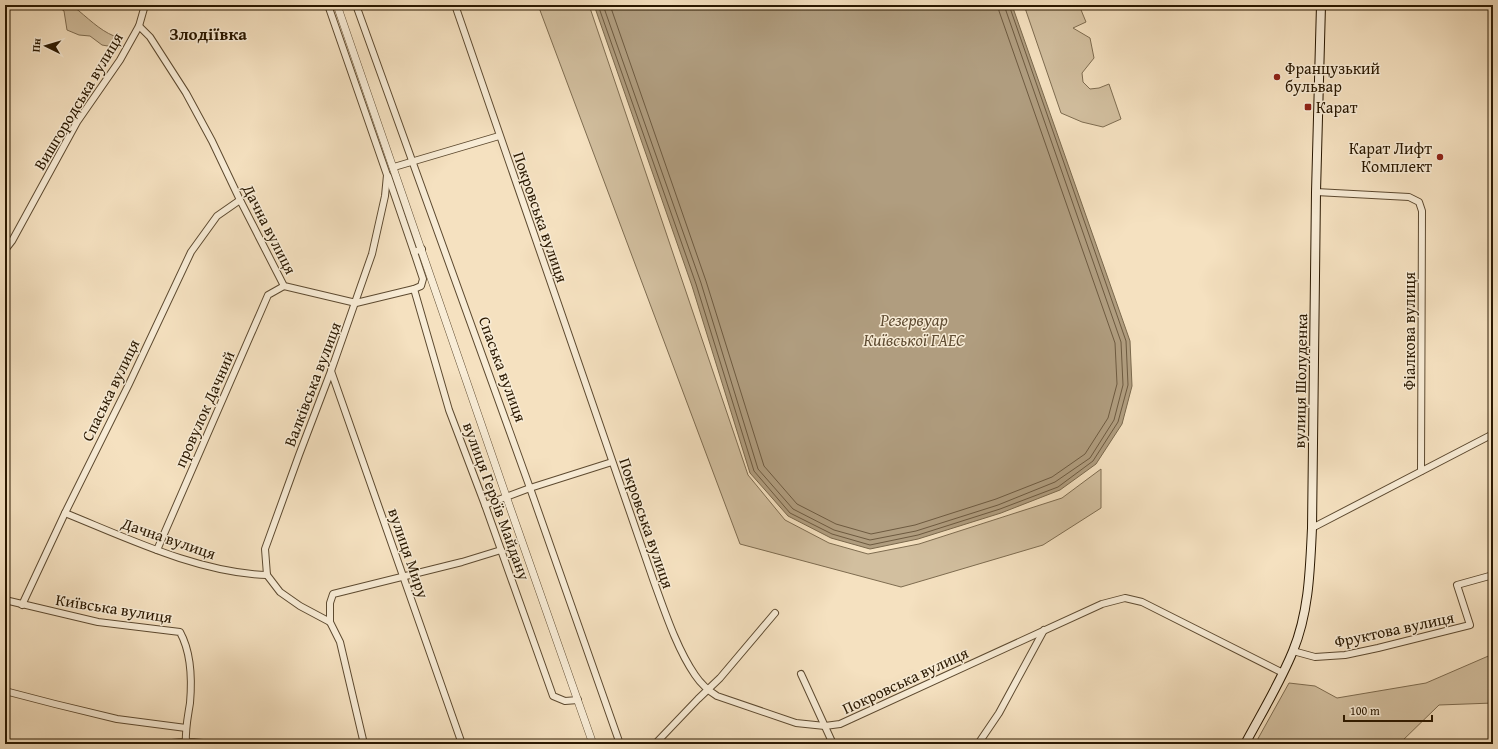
<svg xmlns="http://www.w3.org/2000/svg" width="1498" height="749" viewBox="0 0 1498 749" font-family="'Gentium Book Plus',serif">
<style>
.green{fill:#d2bf9f;stroke:#7e6c50}
.water{fill:#b09d7f;stroke:#7a684c}
.lines{fill:none;stroke-linecap:round;stroke-linejoin:round}
.shore{stroke:#6d5a40;stroke-width:1}
.minor-casing{stroke:#5d4a30;stroke-width:8}
.tertiary-casing{stroke:#5d4a30;stroke-width:8}
.secondary-casing{stroke:#2a1800;stroke-width:10}
.primary-casing{stroke:#2a1800;stroke-width:10}
.minor{stroke:#f8ecd6;stroke-width:6}
.tertiary{stroke:#f8ecd6;stroke-width:7}
.secondary{stroke:#f8ecd6;stroke-width:8}
.primary{stroke:#f5e1c0;stroke-width:9}
.poi-dot{fill:#8f2418;stroke:#f8ecd6;stroke-width:1.5}
.labels{text-anchor:middle;dominant-baseline:central;stroke-width:3;stroke-linejoin:round;paint-order:stroke}
.poi-label{font-size:16px;fill:#2a1800;stroke:#f8ecd6;text-anchor:start}
.street-label{font-size:16px;fill:#2a1800;stroke:#f8ecd6}
.neighbourhood-label{font-size:17px;font-weight:bold;fill:#2a1800;stroke:#f8ecd6}
.water-label{font-size:17px;font-style:italic;fill:#604d33;stroke:#f8ecd6}
</style>
<rect width="100%" height="100%" fill="#f5e1c0"/>
<filter id="stains"><feTurbulence type="fractalNoise" baseFrequency=".005" numOctaves="4"/><feColorMatrix values="0 0 0 0 .2 0 0 0 0 .09 0 0 0 0 .02 0 0 0 .5 -.17"/></filter>
<radialGradient id="worn" r=".72"><stop offset=".6" stop-color="#630" stop-opacity="0"/><stop offset="1" stop-color="#630" stop-opacity=".3"/></radialGradient>
<g class="green">
<path d="M56,5H71L74,7C87,17 99,30 114,36L119,48L102,45L90,36L79,35L67,30L64,11Z"/>
<path d="M538,5H589L748,475L785,520L829,543L868,554L919,544L1062,498L1101,469V508L1043,545L901,587L740,544Z"/>
<path d="M1024,5H1079L1086,22L1073,28L1090,38L1094,58L1082,73L1083,82L1090,89L1099,88L1109,84L1121,119L1103,127L1082,122L1061,113Z"/>
<path d="M1493,654V703L1439,705L1399,744H1255L1289,683L1315,686L1337,698L1426,683Z"/>
</g>
<path class="water" d="M594,5H1012L1130,341L1132,386L1122,424L1096,464L1060,490L1001,513L918,539L870,549L831,538L788,516L750,473L692,286Z"/>
<g class="lines">
<g class="shore">
<path d="M598,5L696,284L754,471L790,513L832,534L870,545L918,535L1000,509L1058,487L1093,461L1118,422L1128,385L1126,341L1009,5"/>
<path d="M603,5L701,283L758,469L793,509L834,530L870,540L916,531L998,505L1055,482L1090,458L1114,420L1123,385L1121,342L1004,5"/>
<path d="M610,5L706,281L764,466L797,504L836,524L871,534L915,525L996,499L1052,477L1085,454L1108,418L1117,384L1115,343L999,11L998,5"/>
</g>
<g class="minor-casing">
<g id="minor">
<path d="M328,5L387,175L385,196L372,254L331,371L299,455L265,549L267,575L280,592L300,606L330,622L340,642L364,744"/>
<path d="M356,5L530,488L620,744"/>
<path d="M455,5L654,582C665,612 677,649 695,675C701,684 709,691 717,696L796,723L825,726L840,724L1102,604L1125,598L1142,602L1283,673"/>
<path d="M139,26L150,37L186,93L212,141L240,200L284,286L356,303L414,289L421,286L423,279L414,252L422,249"/>
<path d="M394,167L499,136"/>
<path d="M388,176L414,252"/>
<path d="M1316,192L1409,197L1419,202L1422,211L1421,471"/>
<path d="M5,250L12,241L77,122L120,60L139,26L145,5"/>
<path d="M414,289L449,410L485,505L553,696L565,701L578,700"/>
<path d="M331,371L462,744"/>
<path d="M485,505L530,488L612,462"/>
<path d="M65,513C127,538 199,573 267,575"/>
<path d="M1312,528L1493,434"/>
<path d="M157,550L268,295L284,286"/>
<path d="M5,600L98,622L180,632C191,652 192,680 190,703C188,716 185,729 186,743"/>
<path d="M22,605L65,513L129,384L191,252L217,216L240,200"/>
<path d="M330,622V603L333,594L462,562L501,550"/>
<path d="M1293,651L1315,657L1345,655L1378,648L1470,625L1457,585L1493,575"/>
<path d="M801,674L833,744"/>
<path d="M5,691L55,704L117,719L186,728"/>
<path d="M655,744L698,699L720,678L775,613"/>
<path d="M978,744L999,713L1044,630"/>
</g>
</g>
<g class="tertiary-casing">
<path id="tertiary" d="M337,5L506,496L593,744"/>
</g>
<g class="secondary-casing">
<path id="secondary" d="M1245,744C1261,714 1280,683 1293,651C1309,612 1310,570 1312,528L1316,192L1321,5"/>
</g>
<g class="primary-casing">
<path id="primary" d="M172,744L186,743L203,744"/>
</g>
<use href="#minor" class="minor"/>
<use href="#tertiary" class="tertiary"/>
<use href="#secondary" class="secondary"/>
<use href="#primary" class="primary"/>
</g>
<g class="poi-dot">
<circle cx="1277" cy="77" r="4"/>
<rect x="1304" y="103" width="8" height="8" rx="2"/>
<circle cx="1440" cy="157" r="4"/>
</g>
<g class="labels">
<g class="poi-label">
<text x="1285" y="68">Французький<tspan x="1285" dy="18">бульвар</tspan></text>
<text x="1316" y="107">Карат</text>
<text x="1432" y="148" text-anchor="end">Карат Лифт<tspan x="1432" dy="18">Комплект</tspan></text>
</g>
<g class="street-label">
<text transform="translate(78 101) rotate(-59)">Вишгородська вулиця</text>
<text transform="translate(541 217) rotate(71)">Покровська вулиця</text>
<text transform="translate(270 229) rotate(63)">Дачна вулиця</text>
<text transform="translate(1409 331) rotate(-90)">Фіалкова вулиця</text>
<text transform="translate(503 369) rotate(70)">Спаська вулиця</text>
<text transform="translate(1300 381) rotate(-89)">вулиця Шолуденка</text>
<text transform="translate(312 384) rotate(-69)">Валківська вулиця</text>
<text transform="translate(110 390) rotate(-64)">Спаська вулиця</text>
<text transform="translate(204 409) rotate(-66)">провулок Дачний</text>
<text transform="translate(497 501) rotate(70)">вулиця Героїв Майдану</text>
<text transform="translate(647 523) rotate(71)">Покровська вулиця</text>
<text transform="translate(169 538) rotate(19)">Дачна вулиця</text>
<text transform="translate(409 553) rotate(71)">вулиця Миру</text>
<text transform="translate(114 608) rotate(9)">Київська вулиця</text>
<text transform="translate(1394 629) rotate(-12)">Фруктова вулиця</text>
<text transform="translate(905 680) rotate(-25)">Покровська вулиця</text>
</g>
<g class="neighbourhood-label">
<text x="208" y="33">Злодіївка</text>
</g>
<g class="water-label">
<text x="914" y="319">Резервуар<tspan x="914" dy="20">Київської ГАЕС</tspan></text>
</g>
</g>
<rect width="1498" height="749" fill="none" stroke="#f5e1c0" stroke-width="20"/>
<rect x="6" y="6" width="1486" height="737" fill="none" stroke="#2a1800" stroke-width="2"/>
<rect x="10" y="10" width="1478" height="729" fill="none" stroke="#2a1800"/>
<g transform="translate(46 46) rotate(275)" stroke="#f8ecd6" stroke-width="3" paint-order="stroke">
<path d="M0-3L7 15L0 10L-7 15Z" fill="#2a1800"/>
<text y="-6" font-size="11" font-weight="bold" text-anchor="middle" fill="#2a1800">Пн</text>
</g>
<path d="M1344 715v6h88v-6" fill="none" stroke="#2a1800" stroke-width="2"/>
<text x="1350" y="715" font-size="12" fill="#2a1800" stroke="#f8ecd6" stroke-width="3" paint-order="stroke">100 m</text>
<rect width="100%" height="100%" filter="url(#stains)"/>
<rect width="100%" height="100%" fill="url(#worn)"/>
</svg>
